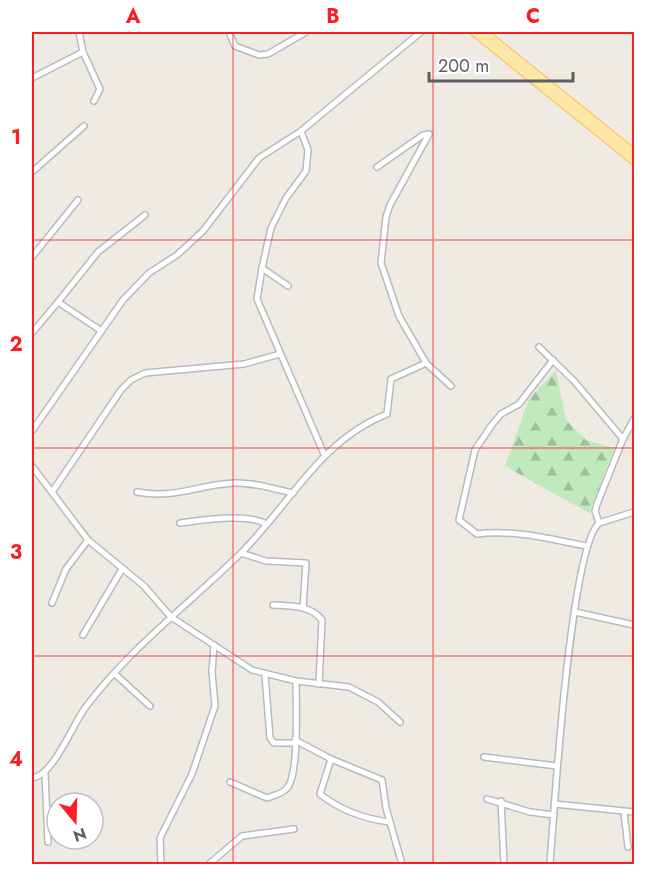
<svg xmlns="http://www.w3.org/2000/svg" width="666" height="896" viewBox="0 0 666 896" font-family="Jost,sans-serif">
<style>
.forest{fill:url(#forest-firs)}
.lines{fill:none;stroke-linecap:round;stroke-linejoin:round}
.minor-casing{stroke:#b7bbc0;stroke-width:8}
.major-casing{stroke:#fdba4c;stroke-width:9}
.minor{stroke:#fff;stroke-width:5}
.major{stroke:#ffe8a7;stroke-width:7}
.grid{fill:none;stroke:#f81f24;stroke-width:1.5;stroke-opacity:0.55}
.neatline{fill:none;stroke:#f81f24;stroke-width:2}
.grid-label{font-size:20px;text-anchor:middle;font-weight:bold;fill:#f81f24}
</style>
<defs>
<pattern id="forest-firs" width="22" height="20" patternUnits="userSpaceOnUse" patternTransform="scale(1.5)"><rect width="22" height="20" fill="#c0e9bc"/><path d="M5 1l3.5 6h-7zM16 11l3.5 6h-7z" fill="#9fc09c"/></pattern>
</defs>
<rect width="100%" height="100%" fill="#efebe2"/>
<path class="forest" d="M556,370L566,420L586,440L614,448L589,513L505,466L529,399Z"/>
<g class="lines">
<g class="minor-casing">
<g id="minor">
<path d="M79,32L83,52L100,89L94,101"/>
<path d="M229,32L235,46L259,55L268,54L306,32"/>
<path d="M32,78L83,52"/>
<path d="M377,167L423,135L429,134L390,205L386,217L381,263L399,316L426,363L451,386"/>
<path d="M32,172L84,126"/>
<path d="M32,257L78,200"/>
<path d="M262,268L271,228L286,198L306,171L308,150L301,131"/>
<path d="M288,286L262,268L257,299L324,454"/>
<path d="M58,302L98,252L145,215"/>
<path d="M32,333L58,302L100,330"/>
<path d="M539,347L574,381L623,439L597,504L595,511L599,523"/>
<path d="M553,360L519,404L501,414L491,426L475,450L459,520L477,534C511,529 552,539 586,546"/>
<path d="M32,431L123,300L149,273L177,255L203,231L259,158L301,131L421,32"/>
<path d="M623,439L634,419"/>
<path d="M32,466L88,540L144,586L171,617L252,670L296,681L349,687L378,702L400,722"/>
<path d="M52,492L121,390L131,380L145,373L244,364L280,354"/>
<path d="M137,492C177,499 196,485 234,483C253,482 274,489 293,493"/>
<path d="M180,523C203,520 246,513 267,524"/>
<path d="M241,553L266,561L306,563L303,608"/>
<path d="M52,603L66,569L88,540"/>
<path d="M273,605C289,606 311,605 322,620L319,684"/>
<path d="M575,612L634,625"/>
<path d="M83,635L122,569"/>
<path d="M115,674L150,706"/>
<path d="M265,675L270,738L274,743H295"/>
<path d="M295,740L331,759L382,780L386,808L402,864"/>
<path d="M484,757L557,766"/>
<path d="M331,759L320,794C340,810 365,819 390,822"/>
<path d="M45,773L48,842"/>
<path d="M32,778C53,776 72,726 85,708C129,649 188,605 240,554C289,506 320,440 387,414L391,379L426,363"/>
<path d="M230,782L267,798C274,795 283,794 288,787C299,771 296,703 296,681"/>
<path d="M487,799L530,812L554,815"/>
<path d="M501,801L504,864"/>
<path d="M554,804L634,812"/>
<path d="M47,809H57"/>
<path d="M624,812L628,847"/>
<path d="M161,864L160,838L192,774L215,706L212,672L214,645"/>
<path d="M209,864L242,836L294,829"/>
<path d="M550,864C554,813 570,549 599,523L634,512"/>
</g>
</g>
<g class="major-casing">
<g id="major">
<path d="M474,32L634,161"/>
<path d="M484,32L634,153"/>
</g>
</g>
<use href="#minor" class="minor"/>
<use href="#major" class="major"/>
</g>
<path class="grid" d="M233,32V864M433,32V864M32,240H634M32,448H634M32,656H634"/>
<rect width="666" height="896" fill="none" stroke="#ffffff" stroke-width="66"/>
<g transform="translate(75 821) rotate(161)"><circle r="28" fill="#ffffff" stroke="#bdbfc1" stroke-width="1.5"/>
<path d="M0-4.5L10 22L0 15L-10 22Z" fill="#f81f24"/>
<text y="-9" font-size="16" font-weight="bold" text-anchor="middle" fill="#5a6064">N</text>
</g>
<path d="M429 72v9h144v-9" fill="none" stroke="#5a6064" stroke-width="3"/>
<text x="438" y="72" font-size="18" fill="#5a6064" stroke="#ffffff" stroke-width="4.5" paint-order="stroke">200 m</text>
<rect x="33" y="33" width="600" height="830" class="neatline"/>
<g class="grid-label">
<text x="133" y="23">A</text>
<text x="333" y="23">B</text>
<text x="533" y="23">C</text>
<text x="16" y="144">1</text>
<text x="16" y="351">2</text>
<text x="16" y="559">3</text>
<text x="16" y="766">4</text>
</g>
</svg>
